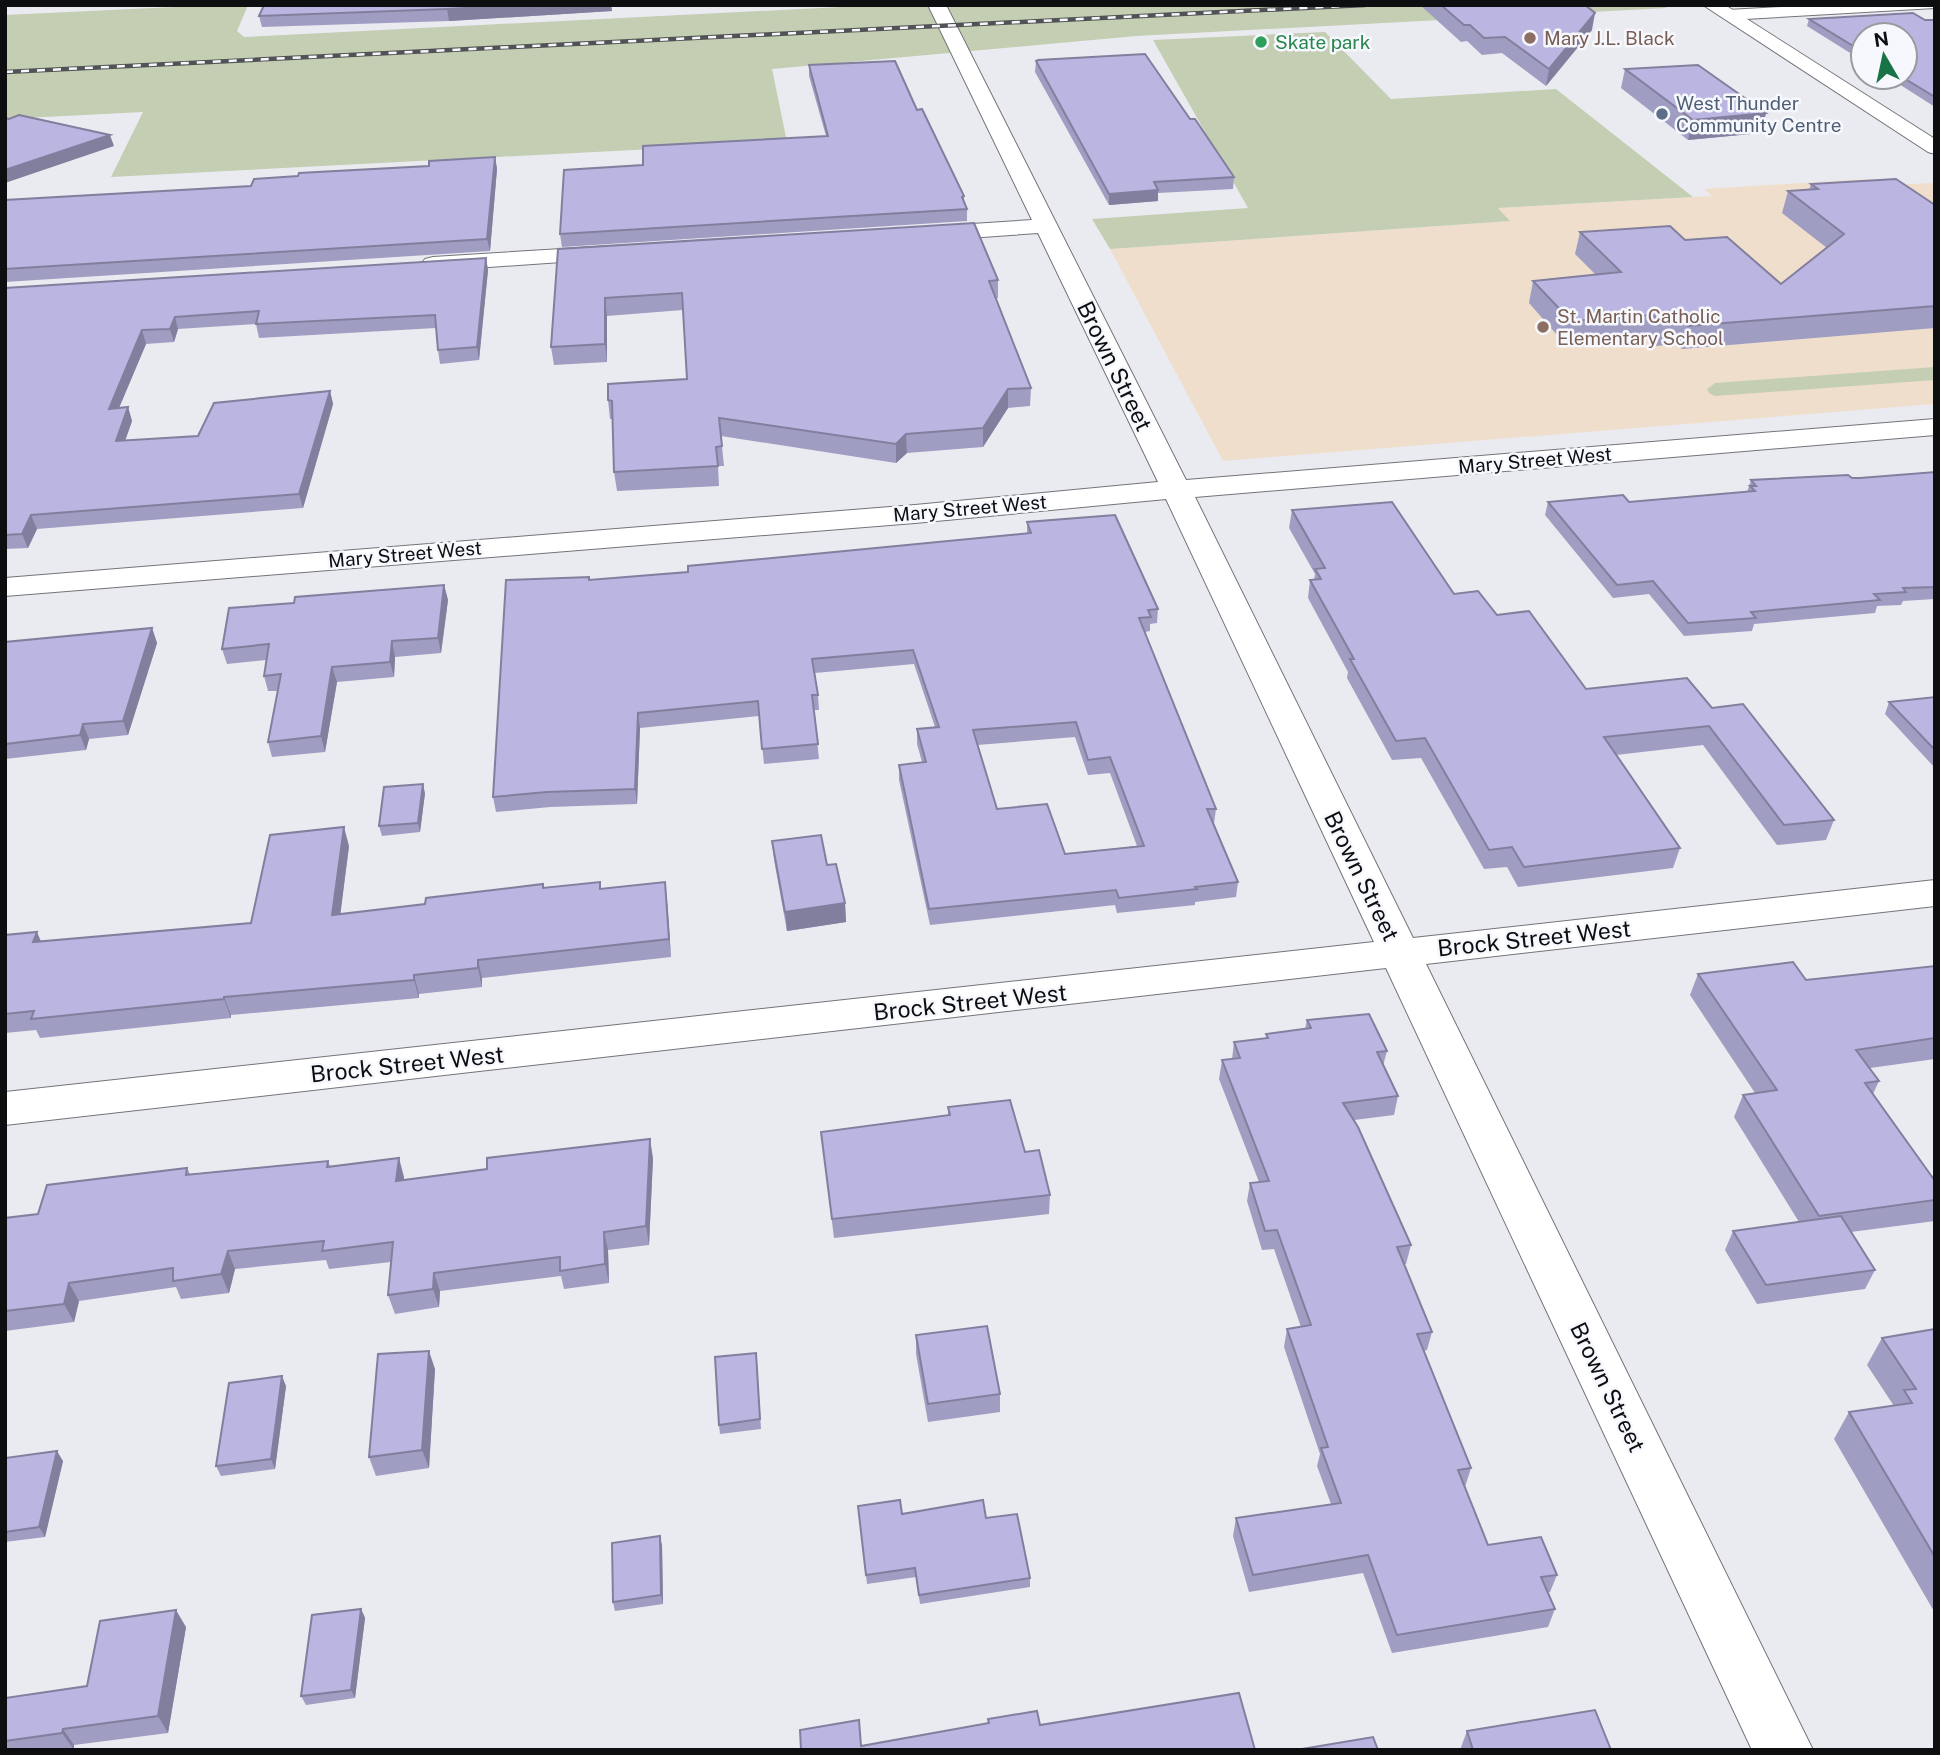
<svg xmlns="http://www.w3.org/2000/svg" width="1940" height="1755" viewBox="0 0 1940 1755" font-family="'Public Sans',sans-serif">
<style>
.education{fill:#f0decd}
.green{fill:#c3ceb3}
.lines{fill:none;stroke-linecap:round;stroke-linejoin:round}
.minor-casing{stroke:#737479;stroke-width:2}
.secondary-casing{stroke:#737479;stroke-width:2}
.minor{fill:#fff;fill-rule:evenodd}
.secondary{fill:#fff;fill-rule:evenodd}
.rail-casing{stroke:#515254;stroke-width:4.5}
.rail{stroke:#f7f8fd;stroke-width:2.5;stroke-dasharray:8;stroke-linecap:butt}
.wall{fill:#a09dc2;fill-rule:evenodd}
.shaded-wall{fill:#827f9e}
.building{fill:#bab6e1;stroke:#827f9e;stroke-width:2;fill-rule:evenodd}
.education-dot{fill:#8d6e63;stroke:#f7f8fd;stroke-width:2.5}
.leisure-dot{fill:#2e9e5b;stroke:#f7f8fd;stroke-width:2.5}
.service-dot{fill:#5c6f8a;stroke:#f7f8fd;stroke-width:2.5}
.labels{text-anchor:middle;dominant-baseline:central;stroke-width:5;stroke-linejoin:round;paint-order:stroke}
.far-education-label{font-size:19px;fill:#785e54;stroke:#f7f8fd;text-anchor:start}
.far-leisure-label{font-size:19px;fill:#27864d;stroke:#f7f8fd;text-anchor:start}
.far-service-label{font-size:19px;fill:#4e5e75;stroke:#f7f8fd;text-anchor:start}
.far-street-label{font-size:19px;fill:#0d0e0f;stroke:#f7f8fd}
.street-label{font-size:23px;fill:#0d0e0f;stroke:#f7f8fd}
</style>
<rect width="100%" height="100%" fill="#eaebf0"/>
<path class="education" d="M1867,179L1908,184L1935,183V404L1223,461L1110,249L1509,221L1498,208L1712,196L1704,189Z"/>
<g class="green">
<path d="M217,5H248L237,31L244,37L880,5H1663L1667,8L1136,36L772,69L787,142L111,177L143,112L5,119V15Z"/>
<path d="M1325,32L1391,99L1556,89L1693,197L1498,208L1510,221L1110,249L1092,219L1248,208L1153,40Z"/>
<path d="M1935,367V380L1715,396L1709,393L1707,389L1715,383Z"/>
</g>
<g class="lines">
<g class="minor-casing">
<g id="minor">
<path d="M928,5H946L1186,480L1935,419V435L1195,497L1413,938L1935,880V906L1426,964L1813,1750H1752L1386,968L5,1125V1092L1374,942L1166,499L915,523L5,596V578L915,505L1158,482L1038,233L926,241L918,239L914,234L918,229L926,227L1032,220Z"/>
<path d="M1816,5H1935V8L1728,20L1719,15L1728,10Z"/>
<path d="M611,246L619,248L623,253L619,258L433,271L425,269L421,264L425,259L433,257Z"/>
</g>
</g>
<g class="secondary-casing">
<path id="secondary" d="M1703,5H1725L1935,139V154L1928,152Z"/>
</g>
<use href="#minor" class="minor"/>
<use href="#secondary" class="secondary"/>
<g class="rail-casing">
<path id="rail" d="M5,72L1365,5"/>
</g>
<use href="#rail" class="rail"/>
</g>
<g class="wall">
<path d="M264,5H611L612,11L449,21L262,27L259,16Z"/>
<path d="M1420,5H1585L1592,30L1546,86L1502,53L1482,55L1467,41L1461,42Z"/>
<path d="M1809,19L1935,20V107L1888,77H1905L1863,35V61L1807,26Z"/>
<path d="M1036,61L1190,119L1234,177L1233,189L1158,193V201L1109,205L1035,72Z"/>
<path d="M809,65L917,110L964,196V202L967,209V221L562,247L560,234L826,136L809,76Z"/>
<path d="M1625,69L1766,113L1761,133L1688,140L1621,88Z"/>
<path d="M495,157L497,169L490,251L5,282V200L251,186L298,176L429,166Z"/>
<path d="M1811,184L1935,205V328L1682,349L1677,344L1656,346L1648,338L1565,344L1529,303L1533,281L1596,275L1575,254L1580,232L1781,284L1827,248L1782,213L1788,191L1809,190Z"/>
<path d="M558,249L998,280V298H995L1031,388L1030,406L1008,408L983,447L907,453L896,463L721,436L724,466H718L719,486L617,491L614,472L613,419H610L608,400L687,379L683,310L607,316V362L554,365L551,347Z"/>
<path d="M486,258L488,270L479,360L440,364L438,350L436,328L259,338L256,324L178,329L174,342L146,344L119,408L128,407L132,421L125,441L198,436L330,391L333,404L303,508L37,529L28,548L5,549V288Z"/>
<path d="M1935,472V599L1903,601L1901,605L1877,606L1875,613L1754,624L1752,631L1684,636L1649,594L1613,598L1545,515L1548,502H1629L1747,492L1751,480L1860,478Z"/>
<path d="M1292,510L1454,594L1497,615L1586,689L1712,708L1834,820L1826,840L1777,845L1703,745L1616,755L1680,848L1673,868L1518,887L1507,867L1484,869L1421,758L1392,760L1347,678L1348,672L1308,598L1310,580H1314L1315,574L1289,528Z"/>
<path d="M1027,522L1158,609L1157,623L1150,624V631L1145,632L1216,809L1214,824L1238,882L1236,897L1195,902V905L1117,913L1115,905L930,925L899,780V765L922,762L917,744V729L935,727L914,664L815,673L818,695L819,710H814L819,759L764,764L759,716L640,728L637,804L550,807L496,812L493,797L589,580L688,572L1027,533ZM1075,737L1088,775L1110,773L1137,846L1065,854L997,809L977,745Z"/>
<path d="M444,585L448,600L441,653L395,657L394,677L337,682L325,752L272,757L268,742L278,691H268L264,676L266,660L227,664L222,649L294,603Z"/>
<path d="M152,628L157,643L128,735L89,739L86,750L5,759V642Z"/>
<path d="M1935,697V768L1885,714L1889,702Z"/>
<path d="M425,793L420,832L382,836L379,826Z"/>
<path d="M772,841L827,865L845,903L846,922L787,931L774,860Z"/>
<path d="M349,846L340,914L425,904L543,884L544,887L601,889L667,900L671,957L482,978V987L419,994V998L231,1015V1018L40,1038L36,1030L5,1033V935L41,942L251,923Z"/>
<path d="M1935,966V1059L1870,1068L1879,1081L1873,1094L1935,1181V1221L1851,1232L1875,1270L1865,1289L1757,1304L1725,1250L1733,1231L1799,1222L1734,1117L1743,1095L1755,1093L1690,995L1698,974L1806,980Z"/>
<path d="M1307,1020L1387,1051L1383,1066L1398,1096L1394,1115L1354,1120L1411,1245L1406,1264H1404L1432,1332L1427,1350L1424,1351L1471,1468L1465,1487L1488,1545L1557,1575L1550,1592L1548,1593L1555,1609L1548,1627L1392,1653L1363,1573L1249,1592L1233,1536L1236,1518L1331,1504L1317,1466L1320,1454L1284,1347L1287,1329L1301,1327L1274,1249L1262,1250L1247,1201L1250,1183L1259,1182L1219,1079L1222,1060L1232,1059L1234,1042L1266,1038V1034L1305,1029Z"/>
<path d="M948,1107L1025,1152L1050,1195L1049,1214L834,1238L821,1132L948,1116Z"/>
<path d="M653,1158L649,1245L608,1250L609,1283L564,1289L561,1276L440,1291L439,1307L395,1314L388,1295L391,1262L329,1269L326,1260L235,1269L229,1293L181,1299L176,1287L79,1301L74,1322L5,1331V1218L38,1214L187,1168L190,1174L328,1161L330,1166L404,1177V1180Z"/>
<path d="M1935,1329V1613L1834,1439L1849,1412L1894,1406L1867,1365L1882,1338Z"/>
<path d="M916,1335L1000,1394V1412L928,1422L916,1354Z"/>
<path d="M757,1362L761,1429L720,1434L719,1425Z"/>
<path d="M435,1369L429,1468L376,1476L369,1457Z"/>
<path d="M286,1386L275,1469L221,1476L216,1466Z"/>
<path d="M5,1458L63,1461L45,1537L5,1542Z"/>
<path d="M858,1506L902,1514L986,1518L1030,1578V1587L920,1604L916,1577L867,1584Z"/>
<path d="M662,1545L663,1604L615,1611L613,1602Z"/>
<path d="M361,1609L365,1618L355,1698L306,1705L301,1696Z"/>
<path d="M186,1627L168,1733L74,1745V1750H5V1698L87,1686Z"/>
<path d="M1467,1731L1611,1750H1460Z"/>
</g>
<g class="shaded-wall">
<path d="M517,5H611L612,11L449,21L447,9Z"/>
<path d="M1595,13L1592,30L1546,86L1549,69Z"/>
<path d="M1766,113L1761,133L1688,140L1693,120Z"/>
<path d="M110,135L114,146L5,183V170Z"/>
<path d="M495,157L497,169L490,251L487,239Z"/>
<path d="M1158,190V201L1109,205V194Z"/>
<path d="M486,258L488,270L479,360L477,347Z"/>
<path d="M605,298L607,316V362L605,344Z"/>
<path d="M175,317L178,329L174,342L170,329Z"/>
<path d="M142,330L146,344L113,422L109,409Z"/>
<path d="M1008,389V408L983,447V428Z"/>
<path d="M330,391L333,404L303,508L299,494Z"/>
<path d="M128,407L132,421L120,455L116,441Z"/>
<path d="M906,434L907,453L896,463V444Z"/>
<path d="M31,515L37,529L28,548L22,534Z"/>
<path d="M444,585L448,600L441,653L438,638Z"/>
<path d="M152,628L157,643L128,735L123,721Z"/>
<path d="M392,641L395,657L394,677L390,662Z"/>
<path d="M332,667L337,682L325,752L321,736Z"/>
<path d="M638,713L640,728L637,804L635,789Z"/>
<path d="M83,724L89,739L86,750L80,735Z"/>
<path d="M423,784L425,793L420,832L418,823Z"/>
<path d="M344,827L349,846L338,933L332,915Z"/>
<path d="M665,882L667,900L671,957L669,939Z"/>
<path d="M845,903L846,922L787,931L785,912Z"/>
<path d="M37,932L45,951L33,942Z"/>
<path d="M478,960L482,978V987L478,968Z"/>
<path d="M414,975L419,994V998L414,980Z"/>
<path d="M224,997L231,1015V1018L224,999Z"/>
<path d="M650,1139L653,1158L649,1245L646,1226Z"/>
<path d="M399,1158L404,1177L402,1199L396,1181Z"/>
<path d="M604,1232L608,1250L609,1283L605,1264Z"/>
<path d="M228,1251L235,1269L229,1293L221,1274Z"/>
<path d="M434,1273L440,1291L439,1307L433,1289Z"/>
<path d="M69,1283L79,1301L74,1322L64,1304Z"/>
<path d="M429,1351L435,1369L429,1468L422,1450Z"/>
<path d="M282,1376L286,1386L275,1469L271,1459Z"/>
<path d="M57,1451L63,1461L45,1537L39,1527Z"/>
<path d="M660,1536L662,1545L663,1604L661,1595Z"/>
<path d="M361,1609L365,1618L355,1698L351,1690Z"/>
<path d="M176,1610L186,1627L168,1733L158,1716Z"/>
<path d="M63,1729L74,1745V1750L62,1733Z"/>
</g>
<g class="building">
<path d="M264,5H517L447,9L259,16Z"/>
<path d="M1441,5H1585L1595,13L1549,69L1505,37L1484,38L1470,25H1464Z"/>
<path d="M1913,13L1925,20H1935V97L1902,77H1905V35H1863V52L1809,19Z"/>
<path d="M1145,54L1190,119H1195L1234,177L1154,182L1158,190L1109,194L1036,61L1038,60Z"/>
<path d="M895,61L917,110L922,109L964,196L962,197L967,209L560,234L564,170L643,165V146L828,136L809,65Z"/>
<path d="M1698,65L1766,113L1693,120L1625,69Z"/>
<path d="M19,115L110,135L5,170V118L9,119Z"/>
<path d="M495,157L487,239L5,269V200L251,186L254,179L298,176L299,173L429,166V161Z"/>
<path d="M1896,179L1935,205V306L1688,326L1683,321L1662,323L1653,315L1571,321L1533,281L1621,272L1580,232L1670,226L1685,240L1727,237L1781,284L1844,234L1788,191L1818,189L1811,184Z"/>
<path d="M974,223L998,280L989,281L1031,388L1008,389L983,428L906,434L896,444L719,418L722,446L716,447L718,466L614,472L612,401L608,400V384L687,379L682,293L605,298V344L551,347L558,249Z"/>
<path d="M486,258L477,347L438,350L435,315L256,324L259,311L175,317L170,329L142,330L109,409L128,407L116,441L198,436L214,403L330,391L299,494L31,515L22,534L5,535V288Z"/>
<path d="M1935,472V587L1903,588L1906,592L1874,594L1880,600L1751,612L1756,618L1688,623L1653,581L1617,585L1548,502L1623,495L1629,502L1755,491L1750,486H1756L1751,480L1848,475L1852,478H1860Z"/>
<path d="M1392,502L1454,594L1478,591L1497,615L1529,611L1586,689L1687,678L1712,708L1743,704L1834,820L1784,825L1709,726L1604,737L1680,848L1524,867L1512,847L1489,850L1425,738L1396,741L1350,659H1354L1310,580L1321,579L1315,569L1325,568L1292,510Z"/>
<path d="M1115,515L1158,609L1148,610L1151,617L1139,618L1216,809H1207L1238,882L1195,887L1197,889L1119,898L1116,890L929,909L899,765L926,762L917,729L939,727L913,650L812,659L818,695H812L818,744L762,749L758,701L638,713L635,789L547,792L493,797L506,580L589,577V580L688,572V566L1031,533L1027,522ZM1076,722L1088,760L1110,757L1144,846L1065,854L1047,804L997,809L973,730Z"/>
<path d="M444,585L438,638L392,641L390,662L332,667L321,736L268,742L281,674L264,676L269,644L222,649L229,608L294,603L295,597Z"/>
<path d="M152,628L123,721L83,724L80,735L5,744V642Z"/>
<path d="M1935,697V750L1889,702Z"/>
<path d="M423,784L418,823L379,826L384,787Z"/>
<path d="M344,827L332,915L425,904L426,898L543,884V888L600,882V889L665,882L669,939L478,960V968L414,975V980L224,997V999L31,1019L34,1011L5,1014V935L37,932L33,942L251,923L270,835Z"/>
<path d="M821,835L827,865L836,864L845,903L785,912L772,841Z"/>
<path d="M1793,962L1806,980L1935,966V1038L1856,1050L1879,1081L1865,1083L1935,1181V1200L1819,1216L1743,1095L1777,1090L1698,974Z"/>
<path d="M1369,1014L1387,1051L1377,1052L1398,1096L1343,1103L1358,1127L1411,1245L1397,1247L1432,1332L1417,1334L1471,1468L1458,1470L1488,1545L1541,1537L1557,1575L1541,1577L1555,1609L1397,1635L1368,1555L1253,1575L1236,1518L1341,1503L1321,1448L1328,1447L1287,1329L1311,1325L1277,1230L1265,1231L1250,1183L1269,1181L1222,1060L1240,1058L1234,1042L1268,1038L1266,1034L1311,1028L1307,1020Z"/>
<path d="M1010,1100L1025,1152L1039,1150L1050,1195L832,1219L821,1132L950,1115L948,1107Z"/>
<path d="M650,1139L646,1226L604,1232L605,1264L560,1271V1257L434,1273L433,1289L388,1295L393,1242L322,1251L324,1241L228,1251L221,1274L173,1281V1268L69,1283L64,1304L5,1311V1218L38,1214L47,1185L187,1168L186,1175L328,1161L327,1167L399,1158L396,1181L487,1169V1158Z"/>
<path d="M1841,1216L1875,1270L1766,1285L1733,1231Z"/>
<path d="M987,1326L1000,1394L928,1404L916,1335Z"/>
<path d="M1935,1329V1557L1849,1412L1912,1403L1904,1390L1916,1389L1882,1338Z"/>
<path d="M429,1351L422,1450L369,1457L378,1354Z"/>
<path d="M756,1353L760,1419L719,1425L715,1357Z"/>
<path d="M282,1376L271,1459L216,1466L229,1383Z"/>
<path d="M57,1451L39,1527L5,1532V1458Z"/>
<path d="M900,1500L902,1514L983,1500L986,1518L1017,1514L1030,1578L919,1595L915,1568L866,1575L858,1506Z"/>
<path d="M660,1536L661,1595L613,1602L612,1543Z"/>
<path d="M361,1609L351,1690L301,1696L312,1615Z"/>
<path d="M176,1610L158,1716L63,1729L62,1733L5,1741V1698L87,1686L100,1621Z"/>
<path d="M1239,1693L1255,1750H801L800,1730L859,1720L861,1746L989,1723L988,1719L1037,1711L1040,1725Z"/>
<path d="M1595,1710L1611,1750H1473L1467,1731Z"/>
<path d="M1373,1737L1378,1750H1296Z"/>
</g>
<g class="education-dot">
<circle cx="1530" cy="38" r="7"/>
<circle cx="1543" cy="327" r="7"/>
</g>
<circle class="leisure-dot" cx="1261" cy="42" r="7"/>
<circle class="service-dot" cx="1662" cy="114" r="7"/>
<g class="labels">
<g class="far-education-label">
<text x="1544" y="38">Mary J.L. Black</text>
<text x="1557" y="316">St. Martin Catholic<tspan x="1557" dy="22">Elementary School</tspan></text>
</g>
<g class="far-leisure-label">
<text x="1275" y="42">Skate park</text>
</g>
<g class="far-service-label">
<text x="1676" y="103">West Thunder<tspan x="1676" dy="22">Community Centre</tspan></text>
</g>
<g class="far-street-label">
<text transform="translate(1535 460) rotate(-5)">Mary Street West</text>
<text transform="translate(970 508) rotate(-5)">Mary Street West</text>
<text transform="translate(405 554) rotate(-5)">Mary Street West</text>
</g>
<g class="street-label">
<text transform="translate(1115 366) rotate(64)">Brown Street</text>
<text transform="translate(1362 876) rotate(64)">Brown Street</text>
<text transform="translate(1534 938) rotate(-6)">Brock Street West</text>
<text transform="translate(970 1002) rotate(-6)">Brock Street West</text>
<text transform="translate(407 1064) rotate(-6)">Brock Street West</text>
<text transform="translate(1608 1387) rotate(64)">Brown Street</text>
</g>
</g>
<rect width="1940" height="1755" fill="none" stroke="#0d0e0f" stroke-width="14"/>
<g transform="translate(1884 56) rotate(351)"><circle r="33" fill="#f7f8fd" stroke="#999a9e" stroke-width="2"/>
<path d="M0-5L12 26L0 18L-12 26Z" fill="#187347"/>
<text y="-10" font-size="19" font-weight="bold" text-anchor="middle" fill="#0d0e0f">N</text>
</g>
</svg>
